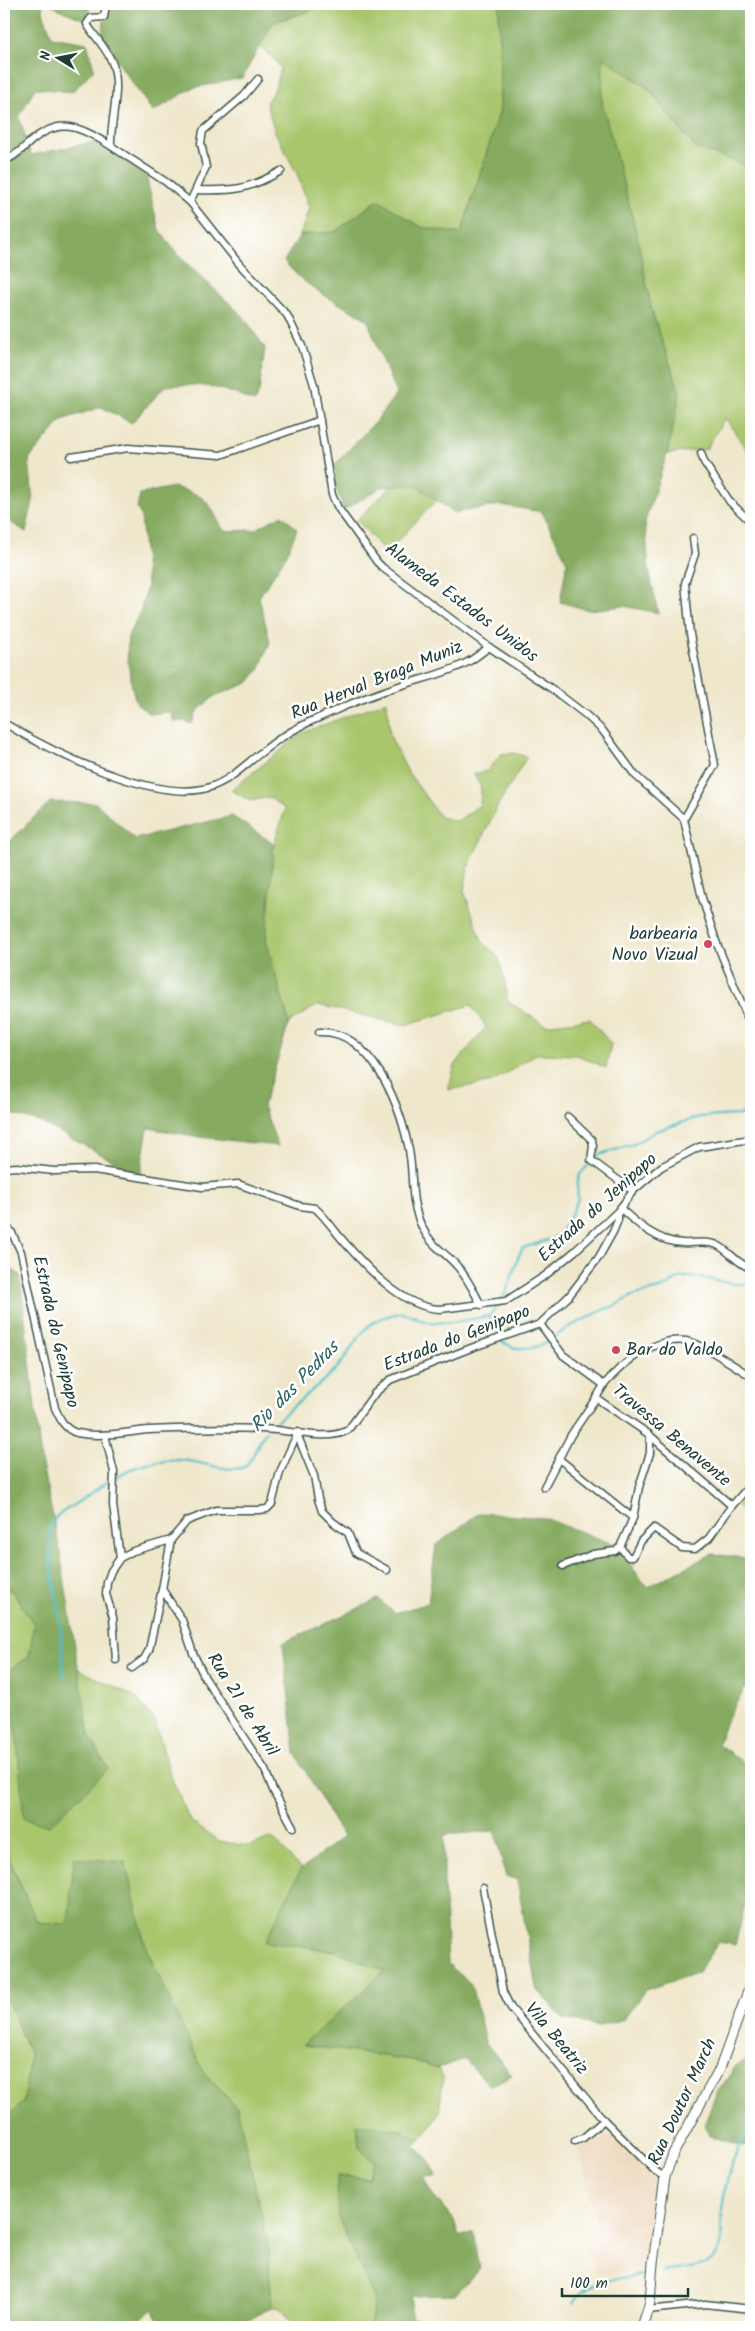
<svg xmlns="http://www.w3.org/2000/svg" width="755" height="2331" viewBox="0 0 755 2331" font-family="Kalam,sans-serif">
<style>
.built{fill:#edd7bb}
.green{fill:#a9c66d;stroke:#648250}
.forest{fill:#86ab60;stroke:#52744a}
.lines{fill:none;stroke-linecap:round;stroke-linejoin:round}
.stream{stroke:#4ebcc6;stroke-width:2.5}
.minor-casing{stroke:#3e564b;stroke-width:9}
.secondary-casing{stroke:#3e564b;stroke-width:11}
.minor{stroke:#fff;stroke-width:6}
.secondary{stroke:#fff;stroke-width:9}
.poi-dot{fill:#d1495b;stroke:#fff;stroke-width:2}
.labels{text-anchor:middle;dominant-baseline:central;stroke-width:5;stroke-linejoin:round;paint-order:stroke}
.street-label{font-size:18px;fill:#1f3d34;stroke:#fff}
.poi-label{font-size:18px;fill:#1f3d34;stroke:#fff;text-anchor:end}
.water-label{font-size:19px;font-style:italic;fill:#2d6360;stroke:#fff}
</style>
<rect width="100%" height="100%" fill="#fff"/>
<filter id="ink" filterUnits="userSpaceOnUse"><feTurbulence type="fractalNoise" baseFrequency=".02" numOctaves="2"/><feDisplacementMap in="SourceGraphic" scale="10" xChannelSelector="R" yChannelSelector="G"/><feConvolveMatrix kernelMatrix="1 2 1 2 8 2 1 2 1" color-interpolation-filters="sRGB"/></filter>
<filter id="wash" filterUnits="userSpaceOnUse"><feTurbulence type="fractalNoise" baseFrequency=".0096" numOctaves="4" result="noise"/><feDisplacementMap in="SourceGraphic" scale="20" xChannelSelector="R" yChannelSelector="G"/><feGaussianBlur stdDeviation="1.12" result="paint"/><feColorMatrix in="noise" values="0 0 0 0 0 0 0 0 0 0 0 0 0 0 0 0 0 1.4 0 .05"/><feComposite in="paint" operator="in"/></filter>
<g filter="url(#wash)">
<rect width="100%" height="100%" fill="#efe7cb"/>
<path class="built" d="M613,2135L657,2182L651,2252L648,2259L644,2260V2268L609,2275L595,2274L585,2248L588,2240L598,2230L579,2147L580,2145Z"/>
<g class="green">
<path d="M329,4H499L500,110L461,234L421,227L378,200L335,232L300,235L309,208L297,174L275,132L266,103L275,88L281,68L272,57L259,47L273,22L310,11Z"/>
<path d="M603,56L648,88L695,148L744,164L751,169V461L747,450L725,418L706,449L667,454L680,393L652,312L636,231L602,103Z"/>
<path d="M407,471L437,500L386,553L357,520Z"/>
<path d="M387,701L390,736L408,772L440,817L457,821L480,805L481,788L474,774L487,771L501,754L513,753L527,757L499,803L468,867L464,891L482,941L499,958L506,987L507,1001L545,1025L590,1019L611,1044L606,1068L577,1055L536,1054L493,1082L448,1090L455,1065L486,1027L471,1005L405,1025L318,1005L289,1023L266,940L274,844L285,809L269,797L250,801L231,790L302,733Z"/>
<path d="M751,1488V1518L734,1503Z"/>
<path d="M4,1589L11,1590L34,1624L29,1657L4,1673Z"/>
<path d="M78,1669L136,1697L155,1721L170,1774L190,1821L219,1841L248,1846L273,1838L301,1869L265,1942L336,1951L385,1971L303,2045L412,2060L438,2068L443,2079L439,2113L420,2140L401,2130L359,2147L375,2162L368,2178L337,2176L338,2217L375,2300L370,2327H303L289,2319L280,2306L272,2307L267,2239L237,2108L204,2073L146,1948L125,1862L68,1925L37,1922L4,1847V1710H14L49,1826L108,1769L89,1735Z"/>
<path d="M4,1993L30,2054L24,2102L4,2120Z"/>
</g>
<g class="forest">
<path d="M4,4H42L44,15L52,37L87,43L94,69L72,92L35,88L19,117L31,155L100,141L146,176L159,230L179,256L243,316L265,348L259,392L254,402C219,386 203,383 165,386L132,423L101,407L62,420L29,459L33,501L26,532L4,518Z"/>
<path d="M51,4H90L87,21L58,9Z"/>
<path d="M107,4H329L310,11L273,22L242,78L192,88L153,112L124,71L102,33Z"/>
<path d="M499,4H751V169L743,164L695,148L648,88L603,57L602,103L636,231L652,312L680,393L667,454L645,522L649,570L658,613L624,606L588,610L560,602L567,562L542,512L500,505L454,513L416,485L382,487L344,510L330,470L376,421L396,394L367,319C338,303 304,287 284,261L300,235L335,232L378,200L421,227L461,234L500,110Z"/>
<path d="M173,487C209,496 207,501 224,531L254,530L282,515L297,529L286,556L259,597L270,642L259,670L248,683L215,696L197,711L192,724L184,721L174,722L171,712L150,714L137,704L132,688L127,655L128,636L141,610L147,586L141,515L137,509L140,494Z"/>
<path d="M50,802L96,803L135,839L232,816L274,844L266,940L289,1023L263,1106L278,1146L200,1137L148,1128L140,1175L40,1122L4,1112V847Z"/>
<path d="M4,1264L20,1275L41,1460L59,1546L89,1735L108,1769L49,1826L24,1819L14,1710H4V1673L29,1657L34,1624L11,1590L4,1589Z"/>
<path d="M479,1513L544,1518L616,1545L647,1587L712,1554L751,1559V1678L726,1721L718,1744L751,1768V1844L746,1859L750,1885L735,1945L719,1942L697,1973L645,1990L624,2019L600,2026L563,2019L536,1988L517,1879L506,1877L495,1831L444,1835V1882L448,1964L471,1984L485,2042L512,2075L490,2086L465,2059L438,2068L412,2060L302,2045L385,1971L336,1951L265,1942L301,1869L343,1837L295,1753L283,1643L378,1599L395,1613L428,1603L436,1545Z"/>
<path d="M4,1847L37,1922L68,1924L74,1858L125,1862L146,1948L204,2073L237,2108L267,2239L272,2307L236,2327H162L152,2310L129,2327H4V2120L24,2102L30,2054L4,1993Z"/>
<path d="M751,2057V2148L709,2136L705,2123L716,2094L736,2066Z"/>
<path d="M357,2124L401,2130L420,2140L414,2146L428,2158L437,2177L423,2176L430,2191L454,2220L459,2237L473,2232L480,2268L455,2295L411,2296V2318L423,2320L425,2327H370L375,2300L338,2217L337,2176L368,2178L374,2162L359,2148Z"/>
</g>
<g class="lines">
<g class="stream">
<path d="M502,1299C513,1283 513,1264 523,1248L554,1238L559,1234L569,1219L578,1199L577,1186L580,1174L598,1155L634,1144L656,1131L699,1117L739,1115L751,1110"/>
<path d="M489,1316L502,1342L515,1348H531L544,1344L569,1327L605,1309L615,1306L632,1296L663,1288L681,1277H700L733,1284H751"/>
<path d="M270,1428C290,1406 315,1390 336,1369C349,1356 355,1336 371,1324C378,1319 391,1314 400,1313C412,1312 418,1321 428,1322C445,1325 472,1319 489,1316L499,1304"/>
<path d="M64,1678L60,1621L49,1550L51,1524L59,1514C83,1501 105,1480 131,1469C144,1464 162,1461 176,1460C196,1459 228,1474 244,1467C253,1463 257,1441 266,1432"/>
<path d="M663,2272C677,2269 703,2269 714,2258C726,2247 719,2226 722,2211C724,2193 727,2175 734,2158C739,2145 747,2135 751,2121"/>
<path d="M574,2303C586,2278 622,2279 646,2274"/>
</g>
</g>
</g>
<g filter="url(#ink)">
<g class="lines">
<g class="minor-casing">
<g id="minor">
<path d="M106,4L104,17L91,18L87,24C93,35 105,46 111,60C123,86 110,118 111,146L166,182L190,202L240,265L287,315L302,346L314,385L332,495L338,508L377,562L383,568L489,647L552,689L586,715L603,731L635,775L684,819L702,898L717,944L751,1026"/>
<path d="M4,161C15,157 21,150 29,143C60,115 80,127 111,146"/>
<path d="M197,190C235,191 247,190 281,171"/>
<path d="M190,202L206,167L201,143L203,131L244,96L258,79"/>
<path d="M701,453L704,462L730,502L751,522"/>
<path d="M71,457L128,448L221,455L320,420"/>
<path d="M4,723C50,751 161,807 213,786C232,779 247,763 263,751C281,736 303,724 325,715C349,704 374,694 399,686C421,679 444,674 464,664C473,660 481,653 489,647"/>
<path d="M684,819L715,765L690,634L685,583L695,554L693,538"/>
<path d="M319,1032C371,1029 399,1104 408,1145C415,1175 408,1197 422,1227C430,1245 445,1252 457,1266C467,1277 474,1292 481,1305"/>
<path d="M568,1117L592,1140L593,1146L591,1160L633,1191"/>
<path d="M4,1168L17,1167L54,1171L94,1170L202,1187L238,1184L300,1206L315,1208C324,1216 332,1227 340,1237C364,1265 402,1308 440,1309L506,1301L546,1275L575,1251L618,1211L633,1191L661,1167L699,1147L751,1139"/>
<path d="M620,1208C637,1224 658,1242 682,1243C694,1244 705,1240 717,1245C730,1251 738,1265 751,1268"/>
<path d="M4,1226L11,1231L21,1252L55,1408C60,1419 65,1430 77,1433C101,1438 125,1432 149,1430C191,1428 235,1427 276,1430C297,1432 329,1441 348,1430L375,1393L390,1380L471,1348L540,1324L569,1296L599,1257L613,1232L618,1220V1211"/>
<path d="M540,1324L563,1355L604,1385L596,1398L647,1433L732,1506"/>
<path d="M604,1385C621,1364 655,1336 686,1341C704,1344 734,1366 751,1376"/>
<path d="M297,1434L314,1476L318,1499L322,1511L333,1522L348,1533L356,1553L387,1570"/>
<path d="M105,1435L114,1472L113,1505L120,1558"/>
<path d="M559,1459L633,1518"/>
<path d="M544,1487L571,1435L596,1398"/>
<path d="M620,1547L628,1557H633L641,1541L654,1528L682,1548L695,1549L709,1538L730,1508L751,1484"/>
<path d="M563,1566L593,1554L615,1551L620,1547L633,1518L639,1487L650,1453V1435"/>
<path d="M116,1660L113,1617L106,1594L107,1582L111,1571L120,1558L133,1551L171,1540"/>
<path d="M132,1668L144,1659L149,1650L162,1589"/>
<path d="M293,1827L273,1790L265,1770L205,1678L193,1653L182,1620L162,1589L171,1540L187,1521L216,1510H259L267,1509L272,1504L280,1472L298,1432"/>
<path d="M483,1888L503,1992L511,2008L604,2120L655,2171L665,2177"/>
<path d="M575,2141L583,2138L604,2120"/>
<path d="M648,2310L705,2304L751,2309"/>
</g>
</g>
<g class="secondary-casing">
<path id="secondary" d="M642,2327L650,2302L653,2263L665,2177L673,2154L720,2068L751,1983"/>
</g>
<use href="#minor" class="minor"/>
<use href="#secondary" class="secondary"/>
</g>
</g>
<g class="poi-dot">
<circle cx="708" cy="944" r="5"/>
<circle cx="616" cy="1350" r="5"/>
</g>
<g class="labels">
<g class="street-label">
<text transform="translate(461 603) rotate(37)">Alameda Estados Unidos</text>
<text transform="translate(377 681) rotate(-22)">Rua Herval Braga Muniz</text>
<text transform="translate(598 1208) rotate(-42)">Estrada do Jenipapo</text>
<text transform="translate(55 1332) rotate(77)">Estrada do Genipapo</text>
<text transform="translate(457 1339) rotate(-21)">Estrada do Genipapo</text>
<text transform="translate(671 1436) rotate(40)">Travessa Benavente</text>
<text transform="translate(242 1705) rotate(58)">Rua 21 de Abril</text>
<text transform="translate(556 2039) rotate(50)">Vila Beatriz</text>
<text transform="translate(683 2102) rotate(-65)">Rua Doutor March</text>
</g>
<g class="poi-label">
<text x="698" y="934">barbearia<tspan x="698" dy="21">Novo Vizual</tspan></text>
<text x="626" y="1350" text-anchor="start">Bar do Valdo</text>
</g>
<g class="water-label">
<text transform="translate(295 1387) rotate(-46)">Rio das Pedras</text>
</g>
</g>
<rect width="755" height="2331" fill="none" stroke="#fff" stroke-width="20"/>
<g transform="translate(58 58) rotate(280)" stroke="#ffffff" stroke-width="4" paint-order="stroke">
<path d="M0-4L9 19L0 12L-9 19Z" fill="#1f3d34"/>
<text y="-8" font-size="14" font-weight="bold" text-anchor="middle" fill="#1f3d34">N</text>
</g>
<path d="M562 2288v8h126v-8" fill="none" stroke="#1f3d34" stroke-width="2.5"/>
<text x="570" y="2288" font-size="15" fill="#1f3d34" stroke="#ffffff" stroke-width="4" paint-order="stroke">100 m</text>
</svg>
